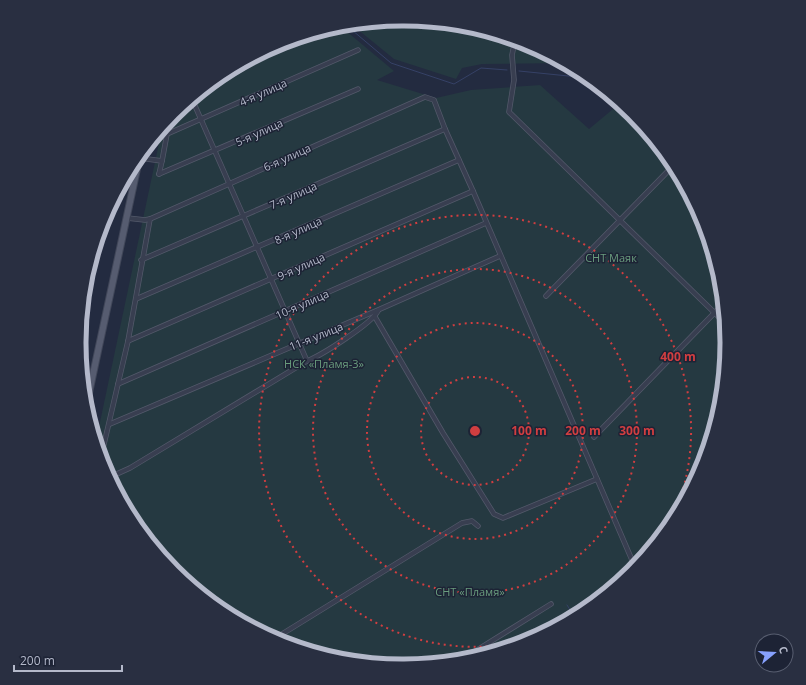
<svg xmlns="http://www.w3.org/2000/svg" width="806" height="685" viewBox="0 0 806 685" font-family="'Open Sans',sans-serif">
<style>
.green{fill:#253941}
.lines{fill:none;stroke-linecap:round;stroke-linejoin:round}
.stream{stroke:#354166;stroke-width:1}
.minor-casing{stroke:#53596a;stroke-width:5.5}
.primary-casing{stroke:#414759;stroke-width:8}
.minor{stroke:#383e50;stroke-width:4}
.primary{stroke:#565c70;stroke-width:6}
.ring{fill:none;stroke:#d13e40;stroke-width:2;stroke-dasharray:2 4}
.labels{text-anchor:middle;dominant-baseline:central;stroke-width:3;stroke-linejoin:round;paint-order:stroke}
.street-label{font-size:11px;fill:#b4b9ca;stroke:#1d2335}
.park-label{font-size:11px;fill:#6a9d7e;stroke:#1d2335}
.rim{fill:none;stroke:#b4b9ca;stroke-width:5}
.centre{fill:#d13e40;stroke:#1d2335;stroke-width:2}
.ring-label{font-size:12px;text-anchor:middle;font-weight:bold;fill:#d13e40;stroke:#1d2335;stroke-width:3;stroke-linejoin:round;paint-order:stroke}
</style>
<rect width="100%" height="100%" fill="#232b40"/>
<g class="green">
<path d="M403,19L466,25L527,44L563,63L482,64L462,68L456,79L394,59L351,24Z"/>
<path d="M339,25L394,71L377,80L436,98L471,90L540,85L589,129L619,104L632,114L672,163L702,219L720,280L726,343L720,406L702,467L672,522L632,571L583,612L574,616L568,607L573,617C558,625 543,634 528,641C509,649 486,655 467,660C455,662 443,662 431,663C284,678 139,583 96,441L162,129L174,114L223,73L279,44Z"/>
</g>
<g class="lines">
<g class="stream">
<path d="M346,25L391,63L454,84L481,68L507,70"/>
<path d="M519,71L588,78"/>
<path d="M567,605L574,616"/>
</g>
<g class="minor-casing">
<g id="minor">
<path d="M515,40L512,55L514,80L509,112L725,323"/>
<path d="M242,63L307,35"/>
<path d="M192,99L307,361C322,355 371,324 378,311"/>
<path d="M140,158L162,161L159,174"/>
<path d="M162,161L167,134L358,50"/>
<path d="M159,174L358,89"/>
<path d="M127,218L145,220L150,219L425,97L434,100L445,129L473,191L635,567"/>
<path d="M141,260L445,129"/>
<path d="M546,296L669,170"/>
<path d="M136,299L459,160"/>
<path d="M375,317L443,433L494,514L503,518L597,479"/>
<path d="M128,341L473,191"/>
<path d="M118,384L486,223"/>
<path d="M110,424L378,310L500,256"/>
<path d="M594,437L723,304"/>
<path d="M101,457L128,341L150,219"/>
<path d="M110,477L130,468L307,361"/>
<path d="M274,639L462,523L472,521L478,526"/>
<path d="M461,660L551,604"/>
</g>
</g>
<g class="primary-casing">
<path id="primary" d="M86,407L140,155"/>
</g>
<use href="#minor" class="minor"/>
<use href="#primary" class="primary"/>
</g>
<g class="ring">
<circle cx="475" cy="431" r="54"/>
<circle cx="475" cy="431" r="108"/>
<circle cx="475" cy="431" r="162"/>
<path d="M529 640A216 216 0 1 1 669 526"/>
</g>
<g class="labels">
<g class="street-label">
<text transform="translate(263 92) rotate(-24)">4-я улица</text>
<text transform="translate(259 132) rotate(-24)">5-я улица</text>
<text transform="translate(287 157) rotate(-24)">6-я улица</text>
<text transform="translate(293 195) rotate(-24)">7-я улица</text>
<text transform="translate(298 230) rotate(-24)">8-я улица</text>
<text transform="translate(301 266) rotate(-24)">9-я улица</text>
<text transform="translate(302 304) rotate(-24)">10-я улица</text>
<text transform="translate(316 336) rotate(-22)">11-я улица</text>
</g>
<g class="park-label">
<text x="611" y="257">СНТ Маяк</text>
<text x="324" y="363">НСК «Пламя-3»</text>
<text x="470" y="591">СНТ «Пламя»</text>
</g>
</g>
<path d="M0 0H806V685H0ZM402 26H404A316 316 0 0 1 720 342V343A316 316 0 0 1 404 659H402A316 316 0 0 1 86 343V342A316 316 0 0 1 402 26Z" fill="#292f41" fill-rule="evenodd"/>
<path class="rim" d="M402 26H404A316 316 0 0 1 720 342V343A316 316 0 0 1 404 659H402A316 316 0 0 1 86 343V342A316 316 0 0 1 402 26Z"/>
<circle cx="475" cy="431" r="6" class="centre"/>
<g class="ring-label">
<text x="678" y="361">400 m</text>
<text x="529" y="435">100 m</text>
<text x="583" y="435">200 m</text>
<text x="637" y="435">300 m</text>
</g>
<g transform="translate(774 653) rotate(72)"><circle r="19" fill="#1d2335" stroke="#595f71"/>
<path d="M0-3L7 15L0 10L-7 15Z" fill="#87a1fd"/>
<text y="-6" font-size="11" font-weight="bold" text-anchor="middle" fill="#b4b9ca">С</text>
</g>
<path d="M14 665v6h108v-6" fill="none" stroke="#b4b9ca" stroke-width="2"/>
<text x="20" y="665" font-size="12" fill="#b4b9ca" stroke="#1d2335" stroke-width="3" paint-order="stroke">200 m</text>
</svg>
